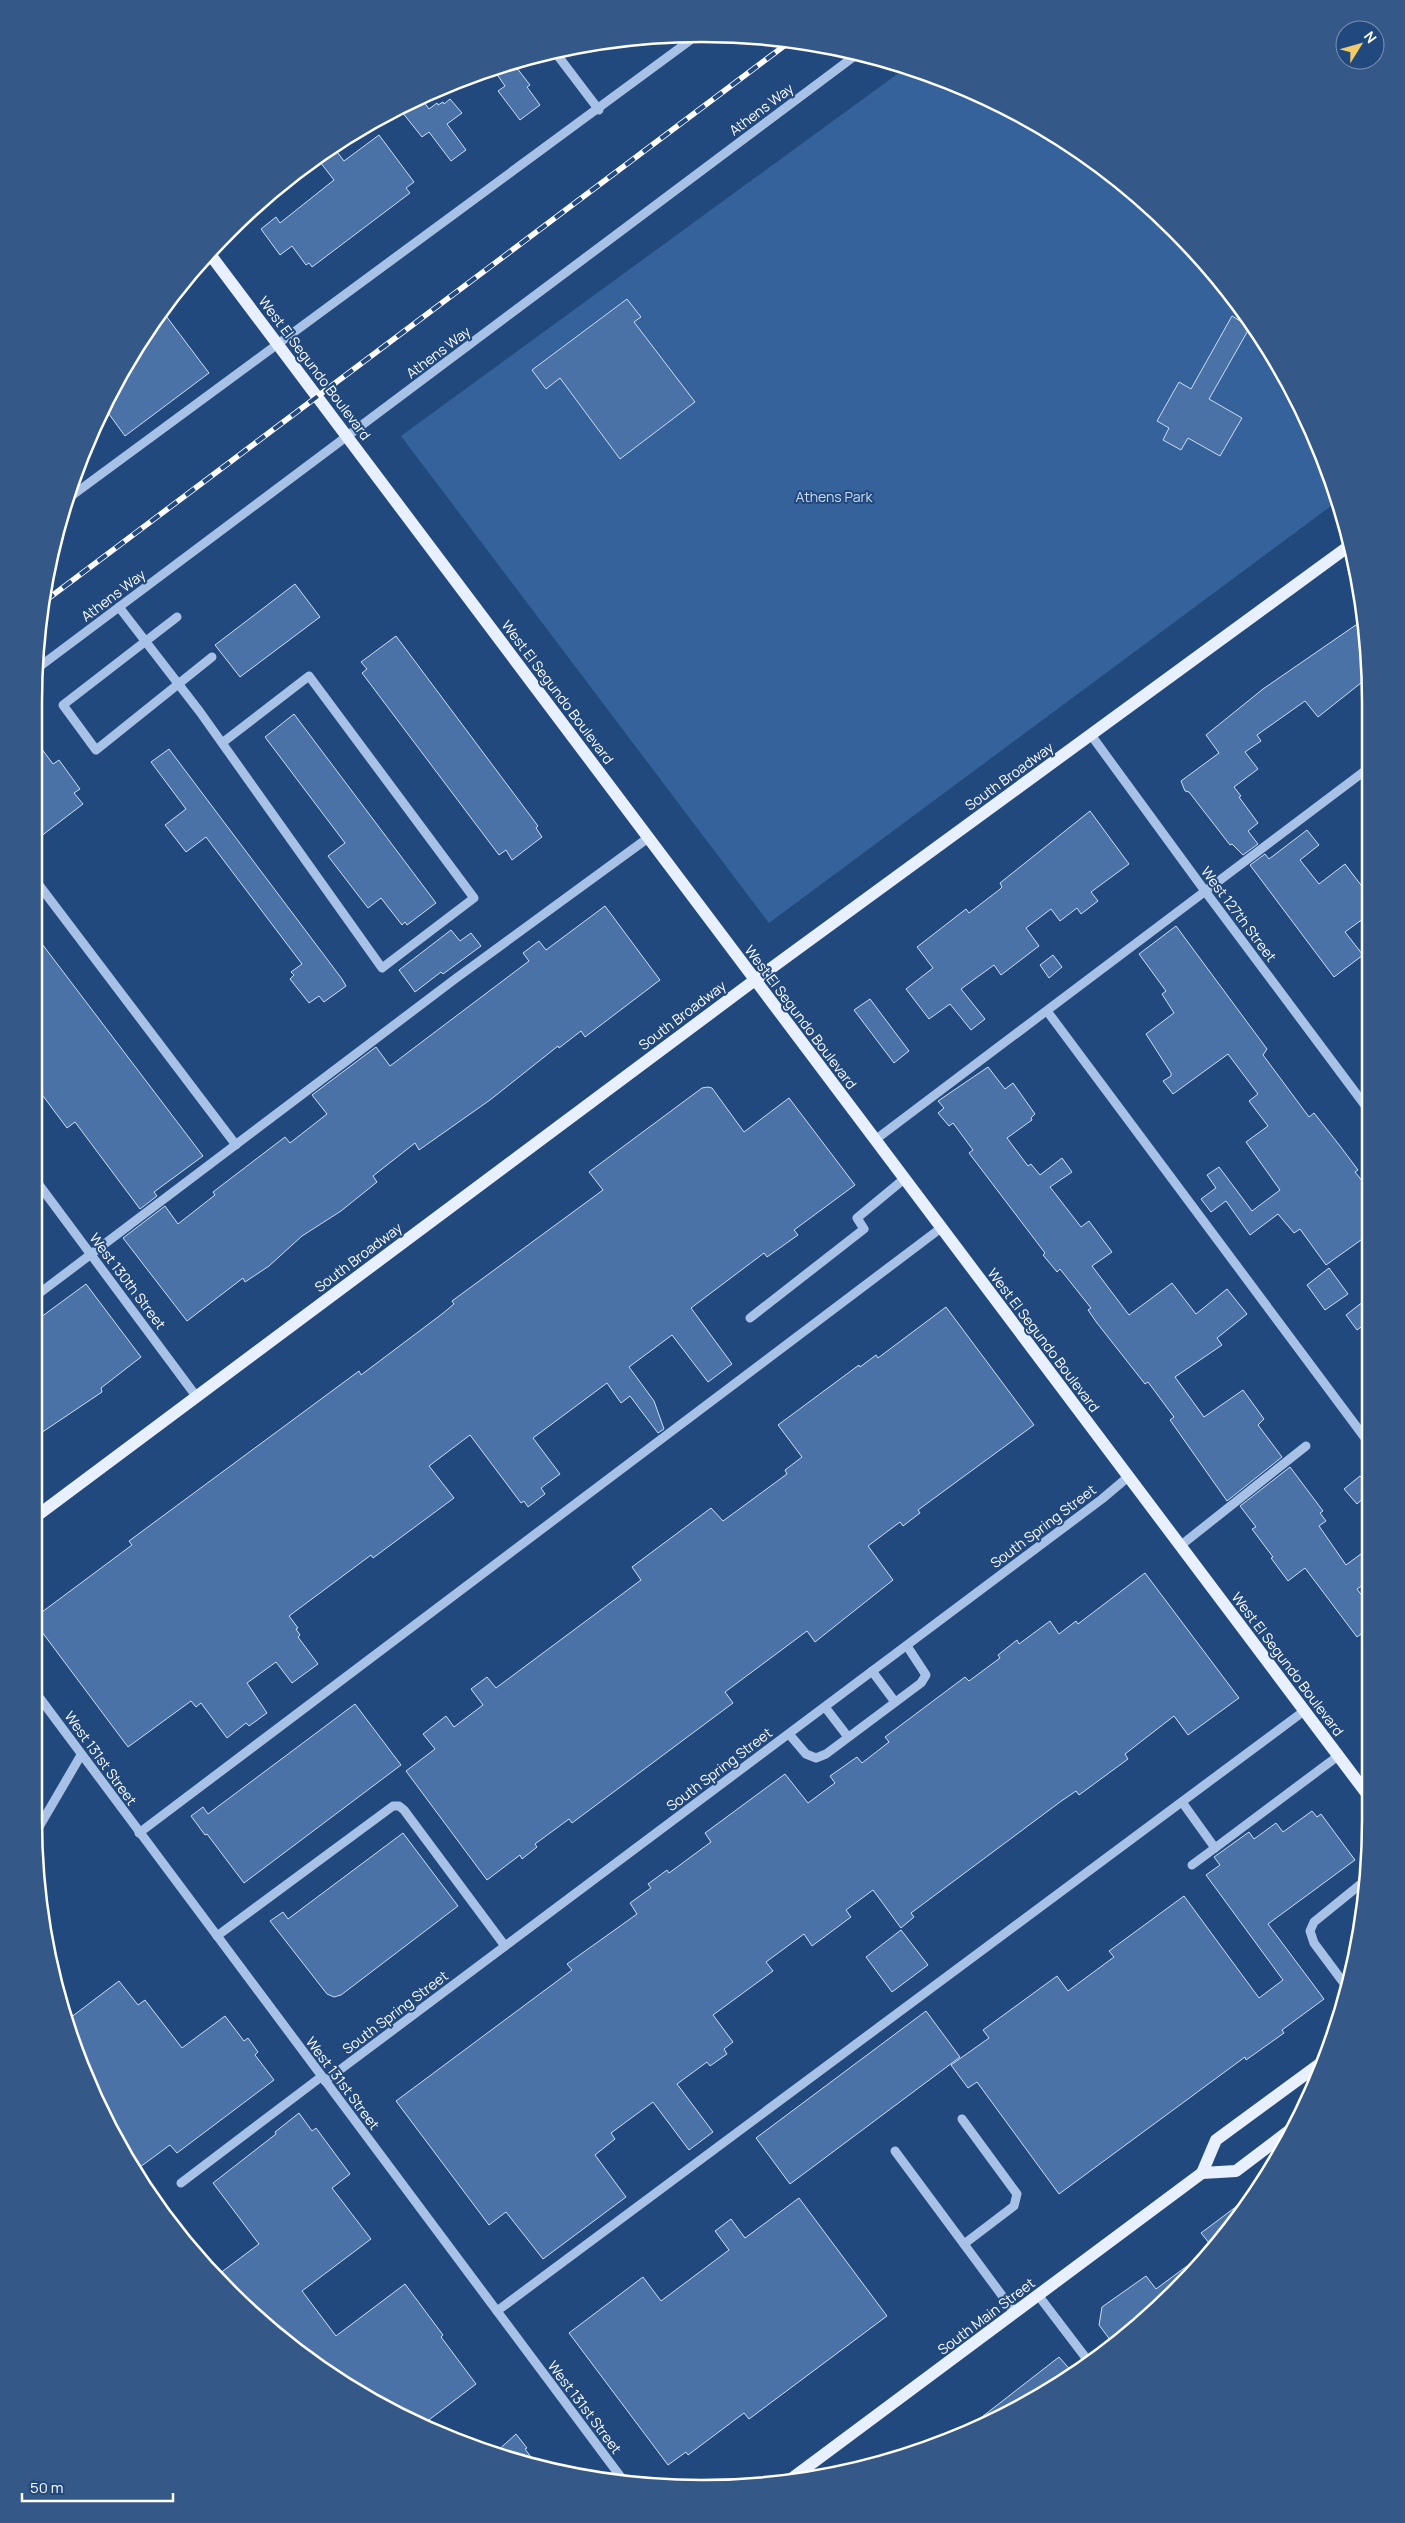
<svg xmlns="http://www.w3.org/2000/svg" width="1405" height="2523" viewBox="0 0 1405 2523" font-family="Manrope,sans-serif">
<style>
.green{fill:#36629b}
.building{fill:#4b72a6;stroke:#caddf5}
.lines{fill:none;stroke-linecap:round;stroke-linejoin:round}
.minor{stroke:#a7c2e6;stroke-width:9}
.major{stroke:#e8f0fd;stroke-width:12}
.rail-casing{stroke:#fff;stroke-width:5.5}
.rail{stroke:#22497d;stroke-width:4;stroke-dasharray:11;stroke-linecap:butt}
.labels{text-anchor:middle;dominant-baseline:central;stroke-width:4;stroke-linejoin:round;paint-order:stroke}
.street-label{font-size:14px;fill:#fff;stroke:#22497d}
.park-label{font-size:14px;fill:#caddf5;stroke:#22497d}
.rim{fill:none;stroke:#fff;stroke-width:2.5}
</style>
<rect width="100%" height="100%" fill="#22497d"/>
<path class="green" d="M907,67L918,69L1037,123L1175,229L1259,331L1336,487L1339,500L769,923L401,436Z"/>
<g class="building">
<path d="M513,63L530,85L527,87L540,105L520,120L498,91L505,86L496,73Z"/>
<path d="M421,98L429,109L437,103L438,105L443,102L444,104L450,99L462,113L447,124L466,150L451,161L429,132L422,137L402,112Z"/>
<path d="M379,135L414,182L406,188L410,193L312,267L309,263L306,265L292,246L280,255L261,229L276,217L280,223L334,180L317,158L334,148L344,161Z"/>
<path d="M627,299L641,317L634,322L695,402L620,459L560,378L546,389L532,370Z"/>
<path d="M163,312L209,373L125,436L106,410L123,368Z"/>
<path d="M1232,316L1250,327L1209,399L1242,418L1220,456L1188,438L1181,450L1163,440L1169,428L1157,421L1179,382L1191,389Z"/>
<path d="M295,584L320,617L240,677L215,645Z"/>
<path d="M1366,618V679L1318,717L1305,701L1257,735L1261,741L1245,752L1258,769L1234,787L1241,796L1239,797L1258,823L1248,831L1258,844L1243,855L1232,844L1230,845L1189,792L1185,791L1181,781L1219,753L1206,735L1263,689Z"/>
<path d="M396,636L538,826L536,828L542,837L512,860L506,850L499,855L362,673L367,669L361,662Z"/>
<path d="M294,714L436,903L407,925L405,922L402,925L381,898L368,908L328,856L345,843L265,737Z"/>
<path d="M35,740L53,764L59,760L80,789L74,793L83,804L36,840Z"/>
<path d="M169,749L342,979L346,986L324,1002L319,996L309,1003L290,979L294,975L291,972L302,964L206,837L186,852L165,825L186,809L151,762Z"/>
<path d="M1090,811L1129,864L1091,892L1098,901L1081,914L1077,908L1060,921L1051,909L1026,928L1039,946L1001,975L994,965L961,989L985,1019L971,1030L950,1004L929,1019L906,989L933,968L917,947L966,909L969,913L999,890L1002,887L1000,883Z"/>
<path d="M1307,830L1319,845L1300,860L1319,884L1345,864L1367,893V916L1345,932L1363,955L1334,977L1250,865L1265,854L1269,859Z"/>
<path d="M605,906L660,980L585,1037L581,1031L559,1048L558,1046L490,1100L419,1150L415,1143L373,1176L377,1182L341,1211L302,1236L269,1266L245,1282L243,1278L187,1321L123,1238L165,1206L178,1224L215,1195L213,1192L285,1137L290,1143L327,1114L312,1095L376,1047L390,1066L529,961L523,953L539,941L546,950Z"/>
<path d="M1176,926L1267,1049L1263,1055L1309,1117L1314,1113L1340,1146L1358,1170L1355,1172L1368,1188V1235L1326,1265L1300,1229L1294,1233L1278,1214L1250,1235L1226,1201L1211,1212L1201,1199L1216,1188L1207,1175L1219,1167L1252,1211L1280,1190L1246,1142L1268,1126L1249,1101L1258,1094L1228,1054L1173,1094L1163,1081L1171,1076V1073L1146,1034L1174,1013L1162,994L1166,991L1139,954Z"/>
<path d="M451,930L460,941L471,933L481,946L443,974L441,972L415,992L399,970Z"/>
<path d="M36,936L203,1156L154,1192L157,1196L140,1209L75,1122L67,1128L37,1088Z"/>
<path d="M1053,955L1062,967L1049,978L1040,965Z"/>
<path d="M870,999L909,1051L894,1063L854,1010Z"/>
<path d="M988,1067L1005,1089L1013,1083L1035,1114L1031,1118L1032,1120L1007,1138L1028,1166L1031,1164L1040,1175L1062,1158L1072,1172L1050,1187L1081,1227L1089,1221L1112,1252L1092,1266L1129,1315L1172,1283L1196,1314L1227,1289L1247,1314L1217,1338L1222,1345L1175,1377L1204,1417L1243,1390L1264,1419L1258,1425L1282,1457L1227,1501L1170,1420L1174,1417L1148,1382L1145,1384L1097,1323L1088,1310L1091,1308L1060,1269L1057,1272L1043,1255L1045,1253L969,1153L973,1150L953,1123L949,1126L938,1113L944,1108L938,1101Z"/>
<path d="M708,1087L712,1088L744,1132L789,1098L855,1185L794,1230L798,1235L767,1257L764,1253L691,1308L732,1364L708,1382L672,1335L629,1367L654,1401L664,1429L658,1433L630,1396L621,1403L607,1383L533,1438L560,1474L541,1488L545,1494L528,1507L524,1501L521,1503L470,1435L429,1466L454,1498L373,1558L371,1555L289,1616L298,1628L296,1629L300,1635L298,1637L318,1664L292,1683L276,1662L247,1683L267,1713L249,1726L246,1723L227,1738L201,1703L196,1707L191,1701L128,1747L39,1628L38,1615L132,1545L129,1541L359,1371L361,1375L442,1314L454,1304L452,1301L603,1190L589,1172L702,1088Z"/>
<path d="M1329,1268L1348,1294L1325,1310L1307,1285Z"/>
<path d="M86,1284L141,1357L101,1388L102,1392L38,1435L37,1320Z"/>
<path d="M1368,1298V1322L1357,1330L1346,1315Z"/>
<path d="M946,1307L1034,1425L918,1510L920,1513L903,1526L900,1522L868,1546L893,1580L815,1642L807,1631L725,1692L733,1703L572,1823L569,1819L535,1844L537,1847L522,1859L520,1855L487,1880L406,1771L435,1749L423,1734L446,1716L454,1727L483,1705L471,1689L487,1677L496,1688L641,1580L632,1567L711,1508L723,1521L787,1474L785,1470L802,1457L778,1425L859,1365L860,1367L876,1355L878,1358Z"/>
<path d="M1290,1467L1323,1511L1320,1513L1326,1521L1319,1526L1346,1565L1369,1548V1581L1357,1589L1369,1605V1628L1357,1637L1305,1568L1288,1581L1271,1558L1273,1557L1252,1529L1256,1527L1240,1506Z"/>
<path d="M1360,1476L1369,1485V1493L1357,1504L1344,1489Z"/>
<path d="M1145,1573L1239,1698L1188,1735L1174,1716L1125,1754L1128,1759L1079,1795L1076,1791L1060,1802L911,1913L914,1917L901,1928L873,1890L846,1910L851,1917L812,1946L804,1934L766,1962L773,1971L713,2015L733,2042L724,2049L727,2054L710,2066L707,2062L677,2084L713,2132L689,2150L653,2102L611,2133L615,2139L595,2155L626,2197L543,2259L506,2212L489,2225L396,2101L572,1970L567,1964L637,1914L630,1903L651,1888L648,1884L667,1870L669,1873L711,1842L705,1833L785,1774L808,1803L835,1783L830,1776L857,1757L862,1763L889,1742L885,1737L965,1677L969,1681L1000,1658L998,1655L1017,1640L1019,1644L1050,1621L1059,1634L1076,1621L1078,1624Z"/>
<path d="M355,1704L401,1765L244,1883L207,1834L205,1835L191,1816L203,1807L208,1814Z"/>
<path d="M1312,1811L1317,1817L1321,1814L1355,1860L1268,1924L1324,1999L1282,2030L1284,2033L1246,2060L1245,2057L1059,2194L977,2082L968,2088L951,2065L989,2038L983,2030L1057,1976L1068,1991L1114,1957L1109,1951L1184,1896L1259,1998L1283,1980L1206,1875L1220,1865L1214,1857L1249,1832L1254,1839L1276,1823L1283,1832Z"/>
<path d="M403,1833L458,1906L341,1995L334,1997L327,1994L270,1921L283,1912L288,1919Z"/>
<path d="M901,1930L928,1965L892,1992L866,1957Z"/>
<path d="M119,1981L138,2005L145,2000L182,2048L225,2016L244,2041L248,2038L258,2052L255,2055L274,2080L177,2153L170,2145L136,2170L103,2117L69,2035L66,2021Z"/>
<path d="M926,2011L960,2057L790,2184L756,2138Z"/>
<path d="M299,2113L312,2131L316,2128L350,2174L332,2188L371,2239L302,2291L336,2336L405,2284L443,2335L441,2337L476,2384L421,2426L407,2420L331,2376L230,2294L215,2277L259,2244L213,2183L276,2134L275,2132Z"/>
<path d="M799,2198L887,2316L749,2419L744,2413L688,2455L686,2452L668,2465L569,2333L643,2277L661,2301L729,2250L715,2231L731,2219L745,2238Z"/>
<path d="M1245,2200L1248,2202L1214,2249L1201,2233Z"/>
<path d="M1187,2266L1194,2273L1143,2323L1114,2345L1099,2325L1102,2307L1146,2276L1156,2289Z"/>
<path d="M1059,2357L1073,2373L1037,2400L982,2427L978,2420Z"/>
<path d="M516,2434L527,2448L525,2449L540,2469L495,2453Z"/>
</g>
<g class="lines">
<g class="minor">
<path d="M555,52L599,110"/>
<path d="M70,497L696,36"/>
<path d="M119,607L200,712L382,968L474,898L309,676L222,743"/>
<path d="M177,617L63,705L96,750L212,657"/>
<path d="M35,670L856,55"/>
<path d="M1091,735L1205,891L1367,1108"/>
<path d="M36,881L236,1145"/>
<path d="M1047,1011L1368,1442"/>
<path d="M875,1140L1366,770"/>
<path d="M37,1182L196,1396"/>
<path d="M37,1295L455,979L648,838"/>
<path d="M750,1318L864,1229L857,1218L904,1179"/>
<path d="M1180,1546L1306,1446"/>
<path d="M872,1671L895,1702"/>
<path d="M39,1697L626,2484"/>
<path d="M825,1707L848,1737"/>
<path d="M789,1734L806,1754L816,1758L826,1754L921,1683L926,1675L907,1646"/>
<path d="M1182,1802L1215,1848L1338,1756"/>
<path d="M39,1827L81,1755"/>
<path d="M139,1833L941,1228"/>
<path d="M1192,1865L1215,1848"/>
<path d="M217,1936L393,1806H399L404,1810L505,1946"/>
<path d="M1346,1986L1314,1943L1310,1931L1314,1922L1367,1879"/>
<path d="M325,2081L1102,1499L1128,1477"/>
<path d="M962,2119L1017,2194L1014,2206L964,2244"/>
<path d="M895,2151L1015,2313"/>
<path d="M181,2183L321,2077"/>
<path d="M1038,2295L1089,2362"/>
<path d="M497,2311L1304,1711"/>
</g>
<g class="major">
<path d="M209,253L1370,1798"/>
<path d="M38,1515L755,980L1349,546"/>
<path d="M1202,2173L1236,2171L1294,2127"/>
<path d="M787,2482L1202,2173L1216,2140L1325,2060"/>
</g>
<g class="rail-casing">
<path id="rail" d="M45,601L792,40"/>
</g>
<use href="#rail" class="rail"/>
</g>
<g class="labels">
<g class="street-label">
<text transform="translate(761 109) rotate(-37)">Athens Way</text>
<text transform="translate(438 352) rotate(-37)">Athens Way</text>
<text transform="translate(315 368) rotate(53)">West El Segundo Boulevard</text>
<text transform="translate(113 595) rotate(-37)">Athens Way</text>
<text transform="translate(558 692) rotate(53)">West El Segundo Boulevard</text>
<text transform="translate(1009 776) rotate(-36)">South Broadway</text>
<text transform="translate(1239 914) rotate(53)">West 127th Street</text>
<text transform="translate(682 1015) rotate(-37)">South Broadway</text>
<text transform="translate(801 1017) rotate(53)">West El Segundo Boulevard</text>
<text transform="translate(358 1257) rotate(-37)">South Broadway</text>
<text transform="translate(128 1281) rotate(53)">West 130th Street</text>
<text transform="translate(1044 1340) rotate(53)">West El Segundo Boulevard</text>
<text transform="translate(1043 1526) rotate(-37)">South Spring Street</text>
<text transform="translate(1288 1664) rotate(53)">West El Segundo Boulevard</text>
<text transform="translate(101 1758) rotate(54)">West 131st Street</text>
<text transform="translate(719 1769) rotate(-37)">South Spring Street</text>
<text transform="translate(395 2012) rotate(-37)">South Spring Street</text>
<text transform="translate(343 2083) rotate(53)">West 131st Street</text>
<text transform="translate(986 2316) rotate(-37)">South Main Street</text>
<text transform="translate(585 2407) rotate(53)">West 131st Street</text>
</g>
<g class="park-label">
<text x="834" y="496">Athens Park</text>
</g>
</g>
<path d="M0 0H1405V2523H0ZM702 42H702A660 660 0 0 1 1362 702V1820A660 660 0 0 1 702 2480H702A660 660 0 0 1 42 1820V702A660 660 0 0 1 702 42Z" fill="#345887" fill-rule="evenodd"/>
<path class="rim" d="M702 42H702A660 660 0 0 1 1362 702V1820A660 660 0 0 1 702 2480H702A660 660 0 0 1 42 1820V702A660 660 0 0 1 702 42Z"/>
<g transform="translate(1360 45) rotate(53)"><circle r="24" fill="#22497d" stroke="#7a92b1"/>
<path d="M0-4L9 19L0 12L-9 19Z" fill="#f1cc69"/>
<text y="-8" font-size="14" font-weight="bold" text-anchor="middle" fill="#ffffff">N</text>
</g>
<path d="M22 2493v8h151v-8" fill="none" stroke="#ffffff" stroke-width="2.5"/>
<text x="30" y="2493" font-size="15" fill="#ffffff" stroke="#22497d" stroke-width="4" paint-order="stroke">50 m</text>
</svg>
